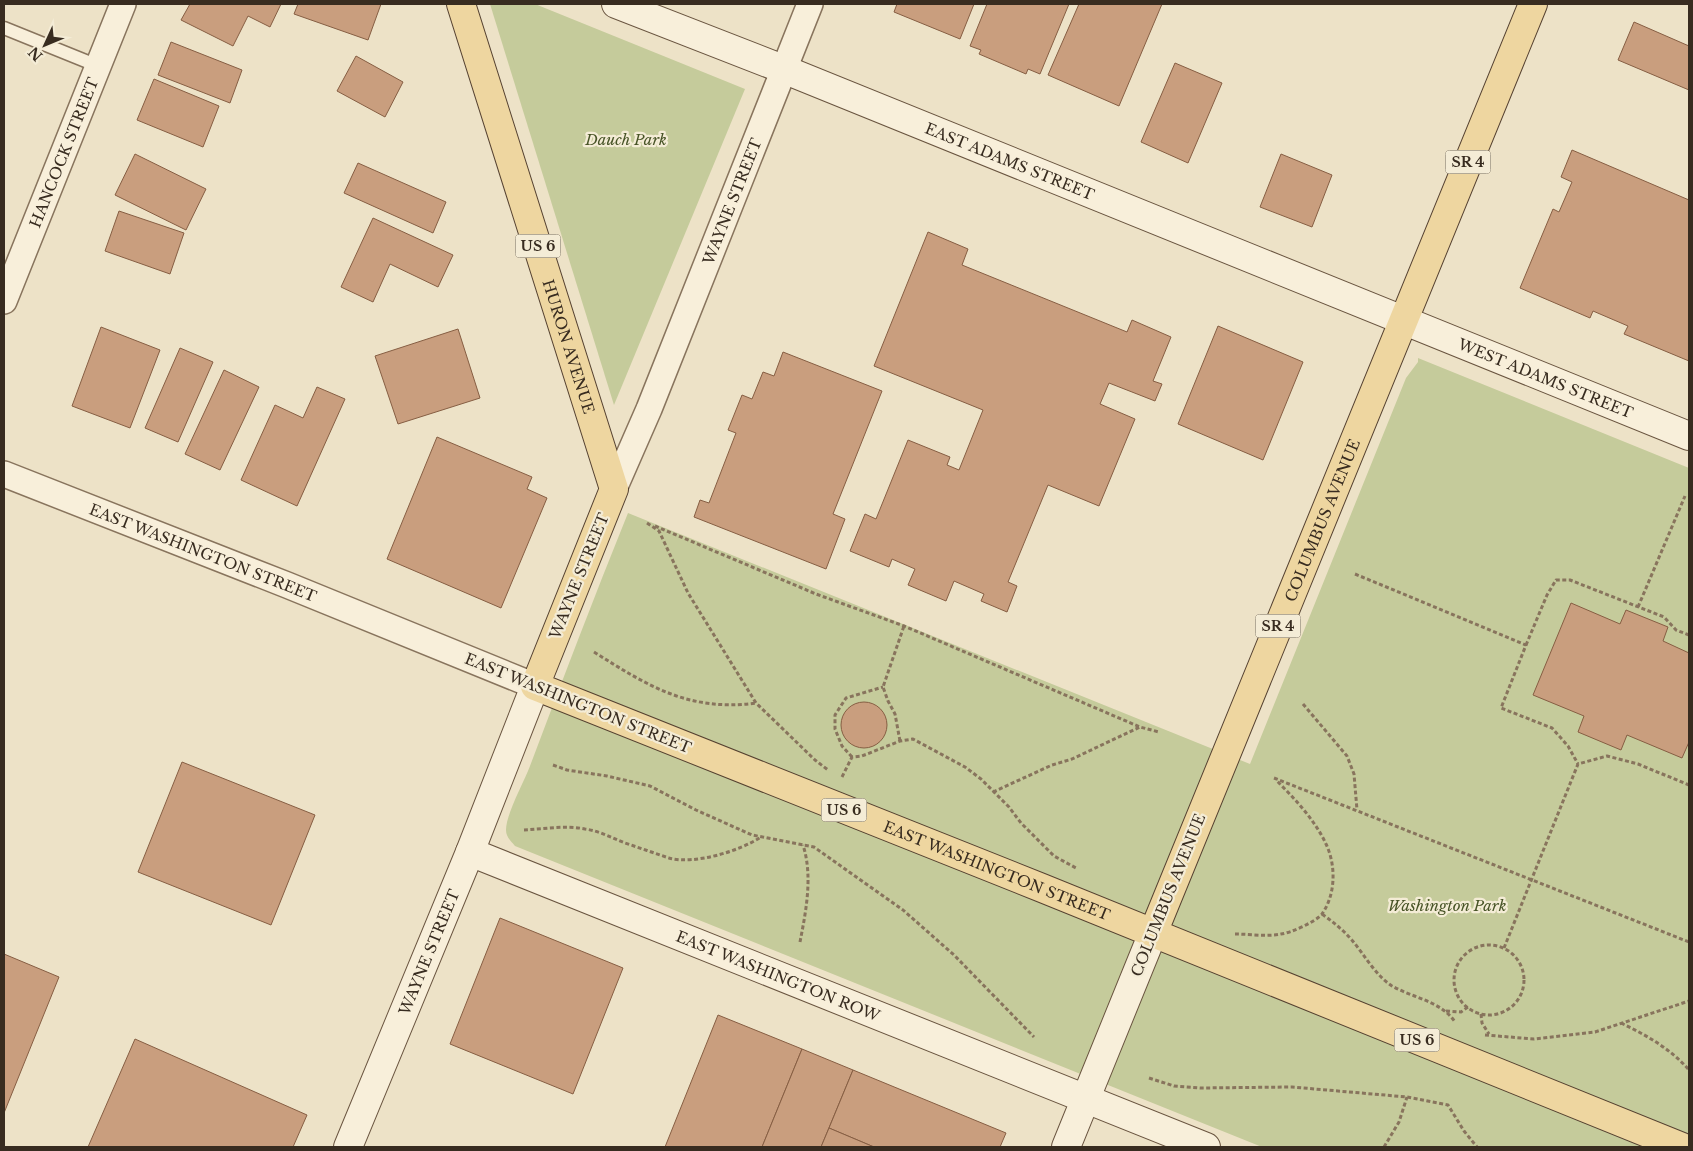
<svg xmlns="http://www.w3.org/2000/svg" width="1693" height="1151" viewBox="0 0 1693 1151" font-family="'Libre Baskerville',serif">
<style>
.green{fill:#c5cb9b}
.building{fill:#c99e7e;stroke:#865e43}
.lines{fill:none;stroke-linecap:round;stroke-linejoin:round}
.lane-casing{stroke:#88745d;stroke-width:15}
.street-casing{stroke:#88745d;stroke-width:28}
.secondary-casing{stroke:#6a5540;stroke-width:30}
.primary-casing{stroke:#564231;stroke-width:30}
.path{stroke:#88745d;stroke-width:3;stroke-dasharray:4 2.5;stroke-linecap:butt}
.lane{stroke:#f8efda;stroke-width:12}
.street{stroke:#f8efda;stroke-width:25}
.secondary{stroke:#f8efda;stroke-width:28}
.primary{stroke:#eed6a0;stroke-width:28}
.labels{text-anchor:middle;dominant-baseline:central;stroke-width:4.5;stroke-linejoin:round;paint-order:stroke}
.shield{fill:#f4ecd6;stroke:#706657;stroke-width:1}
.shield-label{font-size:14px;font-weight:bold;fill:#382c20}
.park-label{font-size:15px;font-style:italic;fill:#485427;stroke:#f4ecd6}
.street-label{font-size:15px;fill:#382c20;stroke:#f4ecd6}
</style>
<rect width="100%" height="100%" fill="#ede2c7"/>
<g class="green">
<path d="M490,4H535L745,89L614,405Z"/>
<path d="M1418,358L1689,468V1147H1262L515,846C511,841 506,837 506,830C506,814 524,782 530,766C562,681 594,597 628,513L1250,764L1406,378L1418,362Z"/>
</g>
<g class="building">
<path d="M190,4H281L270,27L248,16L233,46L181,20Z"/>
<path d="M298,4H381L368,40L294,14Z"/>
<path d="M897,4H974L960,39L894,12Z"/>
<path d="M987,4H1069L1040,74L1028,69L1026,74L979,54L981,50L970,46Z"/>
<path d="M1079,4H1162L1119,106L1048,75Z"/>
<path d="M1634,22L1689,46V90L1618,60Z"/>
<path d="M171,42L242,70L230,103L158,75Z"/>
<path d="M356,56L403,82L385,117L337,91Z"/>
<path d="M1175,63L1222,83L1188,163L1141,142Z"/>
<path d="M154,79L219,106L203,147L137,120Z"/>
<path d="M1572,150L1689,200V361L1624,334L1628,326L1593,311L1590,318L1520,288L1553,209L1559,212L1572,182L1561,177Z"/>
<path d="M135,154L206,189L186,230L115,195Z"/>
<path d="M1281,154L1332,175L1312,227L1260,207Z"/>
<path d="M358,163L446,202L433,233L344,193Z"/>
<path d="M119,211L184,233L170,274L105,251Z"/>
<path d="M373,218L453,255L438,287L390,264L373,302L341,287Z"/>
<path d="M928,232L968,249L962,265L1127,332L1132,320L1171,337L1153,381L1162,384L1155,401L1109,383L1100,404L1135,419L1099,506L1048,485L1008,582L1017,586L1007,612L981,601L984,594L954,581L946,601L908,585L915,569L892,559L889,567L850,551L865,514L876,519L908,440L950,457L947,465L959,470L983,410L874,366Z"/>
<path d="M1218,326L1303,362L1263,460L1178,424Z"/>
<path d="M101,327L160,350L130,428L72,406Z"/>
<path d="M458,329L480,398L398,424L375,356Z"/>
<path d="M180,348L213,362L178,442L145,428Z"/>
<path d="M783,352L882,391L833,514L845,519L826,569L694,517L700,500L709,503L736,433L728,430L742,395L752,399L763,372L774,376Z"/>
<path d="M224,370L259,387L220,470L185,454Z"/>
<path d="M317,387L345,399L297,506L241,480L275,405L303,418Z"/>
<path d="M437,437L532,477L527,489L547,498L501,608L387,559Z"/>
<path d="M1571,603L1620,624L1626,610L1668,627L1663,641L1689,653V742L1682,758L1627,735L1621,750L1578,732L1584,716L1533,695Z"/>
<circle cx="864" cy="725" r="23"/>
<path d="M182,762L315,815L271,925L138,872Z"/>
<path d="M500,918L623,968L573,1094L450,1044Z"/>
<path d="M4,954L59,977L4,1113Z"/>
<path d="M718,1015L802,1049L762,1147H665Z"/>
<path d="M135,1039L307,1115L293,1147H88Z"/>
<path d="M802,1049L853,1070L821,1147H762Z"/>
<path d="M853,1070L1006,1133L1000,1147H874L829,1128Z"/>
<path d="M829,1128L874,1147H821Z"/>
</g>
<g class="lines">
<g class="lane-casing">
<path id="lane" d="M4,28L98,66"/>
</g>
<g class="street-casing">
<g id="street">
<path id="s1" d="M4,301L123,4"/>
<path id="s2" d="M4,474L287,585L535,686"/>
<path id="s3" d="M614,489L649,409L810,4"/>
</g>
</g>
<g class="secondary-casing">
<g id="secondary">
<path id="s4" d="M616,4L783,69L1689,436"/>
<path id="s5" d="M470,852L1206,1147"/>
<path id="s6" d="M348,1147L470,852L535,686"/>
<path d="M1066,1147L1153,933"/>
</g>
</g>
<g class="primary-casing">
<g id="primary">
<path id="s7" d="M461,4L614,489L535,686L1042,888L1682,1147"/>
<path id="s8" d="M1153,933L1533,4"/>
</g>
</g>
<g class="path">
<path d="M647,523L659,531L688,593L756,703L815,760L828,770"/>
<path d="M655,526L816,594L904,626L1140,727L1159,732"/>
<path d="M1355,574L1526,645L1501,708L1552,728L1568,746L1578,764"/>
<path d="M1638,607L1685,496"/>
<path d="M1526,645L1547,595L1556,580H1570L1664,617L1676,630L1689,635"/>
<path d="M594,652C648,686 689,712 756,703"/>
<path d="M1303,704L1347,756L1354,774L1357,810"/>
<path d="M900,741L895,714L888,701L883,687L904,626"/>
<path d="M852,757L842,746L835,729V715L846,698L883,687"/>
<path d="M553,765L567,770L607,776L650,786L696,810L752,835L814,847L903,910L954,955L1034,1037"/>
<path d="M842,777L852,757L862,756L900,741L913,739L965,767L981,779L1009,807L1021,823L1054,856L1076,868"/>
<path d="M1274,778L1689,942"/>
<path d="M993,792L1052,765L1072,759L1140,727"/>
<path d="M524,830C544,829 566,825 585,829C600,831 612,838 625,843C640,848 654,853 669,858C694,865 740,851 761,837"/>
<path d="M1322,914C1333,922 1342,929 1351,939C1364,954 1375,975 1392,986C1413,998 1441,1001 1455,1022"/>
<path d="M1235,934C1250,934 1267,937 1281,934C1291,933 1317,921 1322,914C1336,894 1336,865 1326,844C1315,820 1294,798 1276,780"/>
<path d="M800,942C806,911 813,876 803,845"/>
<circle cx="1489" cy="980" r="35"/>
<path d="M1504,948L1578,764L1607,756L1638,764L1689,785"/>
<path d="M1446,1011L1461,1012L1468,1007"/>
<path d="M1481,1014L1482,1023L1489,1034"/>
<path d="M1621,1023C1646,1035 1671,1049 1689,1070"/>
<path d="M1485,1035L1534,1039L1595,1032L1689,1001"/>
<path d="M1149,1078L1174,1086L1201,1088L1292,1087L1407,1097L1448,1105L1464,1131L1477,1147"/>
<path d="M1384,1147L1399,1122L1407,1097"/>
</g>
<use href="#lane" class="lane"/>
<use href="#street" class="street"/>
<use href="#secondary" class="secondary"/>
<use href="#primary" class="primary"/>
</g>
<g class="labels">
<g class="shield">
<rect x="1445.5" y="150.5" width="45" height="23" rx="4"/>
<rect x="515.5" y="234.5" width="45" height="23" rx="4"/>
<rect x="1255.5" y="614.5" width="45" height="23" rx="4"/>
<rect x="821.5" y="798.5" width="45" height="23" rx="4"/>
<rect x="1394.5" y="1028.5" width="45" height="23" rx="4"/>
</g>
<g class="shield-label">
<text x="1468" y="162">SR 4</text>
<text x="538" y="246">US 6</text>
<text x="1278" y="626">SR 4</text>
<text x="844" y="810">US 6</text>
<text x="1417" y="1040">US 6</text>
</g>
<g class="park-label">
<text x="626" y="139">Dauch Park</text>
<text x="1447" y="905">Washington Park</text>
</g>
<g class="street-label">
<text stroke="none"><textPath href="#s1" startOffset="160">HANCOCK STREET</textPath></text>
<text stroke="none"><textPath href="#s4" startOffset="424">EAST ADAMS STREET</textPath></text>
<text stroke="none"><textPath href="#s3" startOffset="311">WAYNE STREET</textPath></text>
<text stroke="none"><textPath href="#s7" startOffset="359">HURON AVENUE</textPath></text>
<text stroke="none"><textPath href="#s4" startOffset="1002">WEST ADAMS STREET</textPath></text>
<text stroke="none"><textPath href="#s8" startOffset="446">COLUMBUS AVENUE</textPath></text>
<text stroke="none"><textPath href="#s2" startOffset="214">EAST WASHINGTON STREET</textPath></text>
<text transform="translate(579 576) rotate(-68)">WAYNE STREET</text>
<text transform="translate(578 703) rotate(22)">EAST WASHINGTON STREET</text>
<text stroke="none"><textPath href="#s7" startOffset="1218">EAST WASHINGTON STREET</textPath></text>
<text transform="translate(1168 895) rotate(-68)">COLUMBUS AVENUE</text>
<text stroke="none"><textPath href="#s6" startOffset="211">WAYNE STREET</textPath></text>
<text stroke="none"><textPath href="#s5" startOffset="332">EAST WASHINGTON ROW</textPath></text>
</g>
</g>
<rect width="1693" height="1151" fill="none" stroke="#382c20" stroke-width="10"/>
<g transform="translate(45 45) rotate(226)" stroke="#f4ecd6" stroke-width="4" paint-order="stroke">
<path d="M0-4L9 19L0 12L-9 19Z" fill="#382c20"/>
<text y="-8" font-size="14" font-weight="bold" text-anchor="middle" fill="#382c20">N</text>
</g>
</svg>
